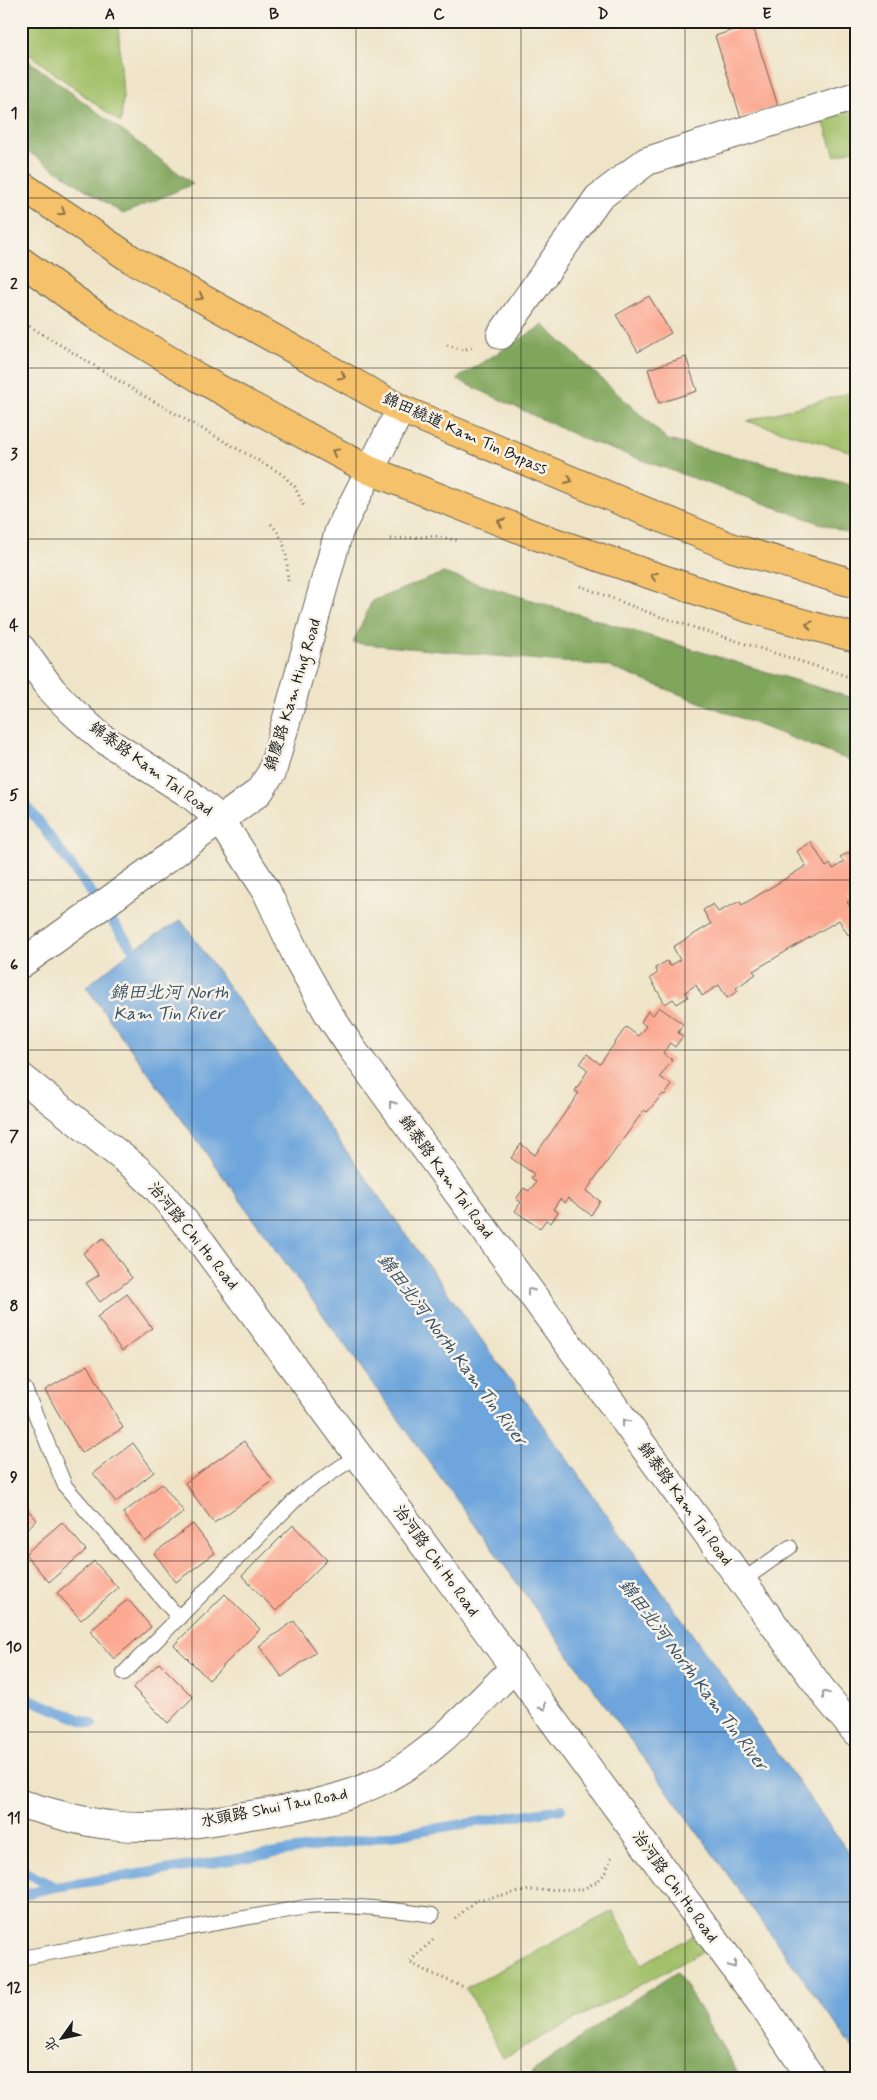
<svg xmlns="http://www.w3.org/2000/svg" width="877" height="2100" viewBox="0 0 877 2100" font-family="Mynerve,'LXGW WenKai TC',sans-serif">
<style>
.green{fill:#a1c068;stroke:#5e6e42}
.forest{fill:#80a65c;stroke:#4e613c}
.water{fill:#6da5dc;stroke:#44607c}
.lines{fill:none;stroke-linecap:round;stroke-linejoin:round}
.stream{stroke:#6da5dc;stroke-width:10}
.building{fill:#fca992}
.service-casing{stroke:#666258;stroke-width:16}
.minor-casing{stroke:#666258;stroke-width:30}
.tertiary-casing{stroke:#666258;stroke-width:30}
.primary-casing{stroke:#666258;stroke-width:30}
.path{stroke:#666258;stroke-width:3;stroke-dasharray:1 4;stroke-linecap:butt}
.service{stroke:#fff;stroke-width:14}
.minor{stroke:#fff;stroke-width:28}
.tertiary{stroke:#fff;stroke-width:28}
.primary{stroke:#f5c16b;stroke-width:28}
.oneway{stroke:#886e44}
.oneway2{stroke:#999}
.grid{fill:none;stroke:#1c1c1c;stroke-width:1;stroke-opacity:0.55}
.labels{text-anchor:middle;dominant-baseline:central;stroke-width:5;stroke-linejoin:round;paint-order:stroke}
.street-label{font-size:16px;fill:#1c1c1c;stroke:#f7f3e8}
.water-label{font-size:18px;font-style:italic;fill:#3c5369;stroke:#f7f3e8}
.neatline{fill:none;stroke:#1c1c1c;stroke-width:2}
.grid-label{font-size:16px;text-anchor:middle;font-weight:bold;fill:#1c1c1c}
</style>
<rect width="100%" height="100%" fill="#f7f3e8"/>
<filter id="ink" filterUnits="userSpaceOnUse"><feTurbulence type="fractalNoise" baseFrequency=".02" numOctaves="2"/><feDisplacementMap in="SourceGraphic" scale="10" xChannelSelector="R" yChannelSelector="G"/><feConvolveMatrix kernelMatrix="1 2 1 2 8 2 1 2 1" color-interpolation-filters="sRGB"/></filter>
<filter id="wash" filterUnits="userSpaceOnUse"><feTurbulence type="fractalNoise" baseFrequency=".0096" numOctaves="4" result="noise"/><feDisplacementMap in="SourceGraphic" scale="20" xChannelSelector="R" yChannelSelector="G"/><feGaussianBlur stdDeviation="1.12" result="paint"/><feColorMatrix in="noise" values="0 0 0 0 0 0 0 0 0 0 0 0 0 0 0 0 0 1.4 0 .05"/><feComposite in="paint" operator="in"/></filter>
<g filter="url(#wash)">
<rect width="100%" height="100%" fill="#efe4c7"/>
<g class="green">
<path d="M21,21H118L123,97L121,123L21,48Z"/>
<path d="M856,107V149L835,156L822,117Z"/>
<path d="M856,391V453L747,421Z"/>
<path d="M613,1911L642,1964L702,1931L713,1946L503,2058L466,1988Z"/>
</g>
<g class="forest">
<path d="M21,55L193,184L123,214L21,147Z"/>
<path d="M543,325L668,440L856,486V536L586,440L456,379Z"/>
<path d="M443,573L856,699V763L607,666L353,643L372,601Z"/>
<path d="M677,1972L742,2079H536L532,2072L635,1999Z"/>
</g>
<path class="water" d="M181,920L856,1863V2052L86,987L133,949Z"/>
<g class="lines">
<g class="stream">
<path d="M21,798L141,960"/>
<path d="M21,1696L92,1724"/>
<path d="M21,1870L55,1887"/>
<path d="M21,1895L55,1887L561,1809"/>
</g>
</g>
<g id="blocks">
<g class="building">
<path d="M752,24L778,106L741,118L715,36Z"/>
<path d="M649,296L671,333L638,352L616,315Z"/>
<path d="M686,357L697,391L659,403L648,369Z"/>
<path d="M811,842L826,867L831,864L833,869L844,862L840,857L852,851L856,855V890L849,895L852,899L847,902L856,916V930L848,935L839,920L753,971L756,974L736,988L738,991L727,998L719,985L702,996L696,985L685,992L688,997L677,1004L673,999L665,1004L650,978L658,973L655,968L667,961L670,966L680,960L673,947L711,924L703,910L713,904L718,912L740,901L742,905L806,866L797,851Z"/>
<path d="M659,1007L683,1024L678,1033L683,1036L675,1047L670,1043L663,1053L672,1060L660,1077L672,1085L665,1095L663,1094L647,1112L644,1110L586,1191L600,1201L591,1215L568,1198L565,1203L560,1199L553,1209L558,1212L551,1223L546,1220L540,1228L515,1211L521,1202L516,1199L524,1188L529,1191L536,1182L531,1178L534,1174L511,1158L521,1144L535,1155L579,1093L575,1091L588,1070L580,1064L587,1054L600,1064L626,1027L638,1036L646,1026L641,1022L648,1011L653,1015Z"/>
<path d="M103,1238L132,1278L100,1302L86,1283L99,1275L83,1253Z"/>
<path d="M127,1294L152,1328L122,1351L97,1317Z"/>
<path d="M88,1365L123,1428L81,1453L45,1390Z"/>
<path d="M244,1441L273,1481L214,1523L185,1483Z"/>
<path d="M133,1443L154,1472L116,1502L93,1473Z"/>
<path d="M162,1484L184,1512L145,1542L123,1513Z"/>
<path d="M21,1502L37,1520L21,1534Z"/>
<path d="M62,1522L86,1550L49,1582L25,1554Z"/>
<path d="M193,1524L215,1553L176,1582L154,1553Z"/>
<path d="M293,1525L327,1560L276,1611L242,1576Z"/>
<path d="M94,1561L118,1588L81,1620L57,1593Z"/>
<path d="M225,1594L260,1629L209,1680L174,1645Z"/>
<path d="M128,1599L151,1627L114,1659L90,1631Z"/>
<path d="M294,1621L316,1652L282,1677L259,1646Z"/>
<path d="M159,1663L193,1697L168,1723L133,1688Z"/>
</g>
</g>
</g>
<g filter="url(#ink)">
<use href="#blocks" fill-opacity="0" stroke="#666258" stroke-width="1"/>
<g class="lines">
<g class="service-casing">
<g id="service">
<path d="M25,1389L65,1486L179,1618"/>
<path d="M742,1581L790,1547"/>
<path d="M124,1673L302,1493L358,1455"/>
<path d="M21,1958L306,1907C349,1904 390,1909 432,1915"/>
</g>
</g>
<g class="minor-casing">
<g id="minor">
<path d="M501,335L598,198L647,161L856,96"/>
<path d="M21,648L52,690L71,710L102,738L191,795L220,819L266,890L299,961L328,1013L353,1050L827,1697L856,1732"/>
<path d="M21,1077L136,1168L156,1187L202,1243L766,2010L812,2079"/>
<path d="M21,1804C50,1812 80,1822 110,1825C156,1831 204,1823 250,1815C296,1808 347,1800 388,1777C437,1751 475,1706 514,1668"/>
</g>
</g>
<g class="tertiary-casing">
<path id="tertiary" d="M21,964L259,792L272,772L339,531L401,409"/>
</g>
<g class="primary-casing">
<g id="primary">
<path d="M21,185L131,259L401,409L733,548L856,584"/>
<path d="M21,261L101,319L199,378L369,470L537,536L751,609L856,638"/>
</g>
</g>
<g class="path">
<path d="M21,321L139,393L282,474L295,487L304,507"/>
<path d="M447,345L463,350L473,347"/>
<path d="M271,524C288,542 287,560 288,583"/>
<path d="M391,539L435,536L460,541"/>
<path d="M580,586L658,616L856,679"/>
<path d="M455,1919L476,1900L530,1890L583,1889L598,1881L606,1872L612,1855"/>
<path d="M433,1940L409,1962L428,1972L466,1988"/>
</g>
<use href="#service" class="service"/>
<use href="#minor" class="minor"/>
<use href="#tertiary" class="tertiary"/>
<use href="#primary" class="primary"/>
</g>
<defs><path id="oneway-chevron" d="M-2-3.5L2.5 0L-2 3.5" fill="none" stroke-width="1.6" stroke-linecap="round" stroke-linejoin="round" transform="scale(1.25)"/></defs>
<g class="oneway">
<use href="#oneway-chevron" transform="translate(62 212) rotate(34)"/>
<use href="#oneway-chevron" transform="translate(200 297) rotate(29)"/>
<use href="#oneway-chevron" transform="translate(342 376) rotate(29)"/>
<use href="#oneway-chevron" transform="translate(335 452) rotate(-151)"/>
<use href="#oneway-chevron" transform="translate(569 480) rotate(23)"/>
<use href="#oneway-chevron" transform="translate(501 522) rotate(-157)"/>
<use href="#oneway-chevron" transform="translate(654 576) rotate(-161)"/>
<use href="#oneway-chevron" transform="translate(809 625) rotate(-165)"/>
</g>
<g class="oneway2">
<use href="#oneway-chevron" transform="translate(392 1104) rotate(-126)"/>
<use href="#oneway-chevron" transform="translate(530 1291) rotate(-126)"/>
<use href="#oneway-chevron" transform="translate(625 1422) rotate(-126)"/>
<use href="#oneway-chevron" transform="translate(825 1694) rotate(-127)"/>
<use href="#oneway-chevron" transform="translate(543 1707) rotate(54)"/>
<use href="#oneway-chevron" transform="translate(733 1965) rotate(54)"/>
</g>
</g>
<path class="grid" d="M192,21V2079M356,21V2079M521,21V2079M685,21V2079M21,198H856M21,368H856M21,539H856M21,709H856M21,880H856M21,1050H856M21,1220H856M21,1391H856M21,1561H856M21,1732H856M21,1902H856"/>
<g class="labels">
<g class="street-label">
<text transform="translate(465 434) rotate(24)">錦田繞道 Kam Tin Bypass</text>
<text transform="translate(293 695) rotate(-73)">錦慶路 Kam Hing Road</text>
<text transform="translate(151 769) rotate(36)">錦泰路 Kam Tai Road</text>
<text transform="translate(446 1177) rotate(54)">錦泰路 Kam Tai Road</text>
<text transform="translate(193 1236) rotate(51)">治河路 Chi Ho Road</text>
<text transform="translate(685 1504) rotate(54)">錦泰路 Kam Tai Road</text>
<text transform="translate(436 1561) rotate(54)">治河路 Chi Ho Road</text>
<text transform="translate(274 1808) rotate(-11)">水頭路 Shui Tau Road</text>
<text transform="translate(675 1887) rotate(54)">治河路 Chi Ho Road</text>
</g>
<g class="water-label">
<text x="169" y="993">錦田北河 North<tspan x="169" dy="21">Kam Tin River</tspan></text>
<text transform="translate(452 1350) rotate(53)">錦田北河 North Kam Tin River</text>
<text transform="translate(693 1675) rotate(53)">錦田北河 North Kam Tin River</text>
</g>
</g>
<rect width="877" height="2100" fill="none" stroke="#f7f3e8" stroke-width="55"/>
<g transform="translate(62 2038) rotate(237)" stroke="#f7f3e8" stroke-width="4" paint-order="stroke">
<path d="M0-4L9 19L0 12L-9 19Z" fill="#1c1c1c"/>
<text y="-8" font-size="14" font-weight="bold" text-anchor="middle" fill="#1c1c1c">北</text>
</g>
<rect x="28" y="28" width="822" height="2044" class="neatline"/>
<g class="grid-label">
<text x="110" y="19">A</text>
<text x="274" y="19">B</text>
<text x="439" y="19">C</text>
<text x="603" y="19">D</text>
<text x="767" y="19">E</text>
<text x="14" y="118">1</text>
<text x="14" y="289">2</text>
<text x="14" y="459">3</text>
<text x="14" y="630">4</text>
<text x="14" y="800">5</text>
<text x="14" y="970">6</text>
<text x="14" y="1141">7</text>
<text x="14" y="1311">8</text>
<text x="14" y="1482">9</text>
<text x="14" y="1652">10</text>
<text x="14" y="1823">11</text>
<text x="14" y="1993">12</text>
</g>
</svg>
